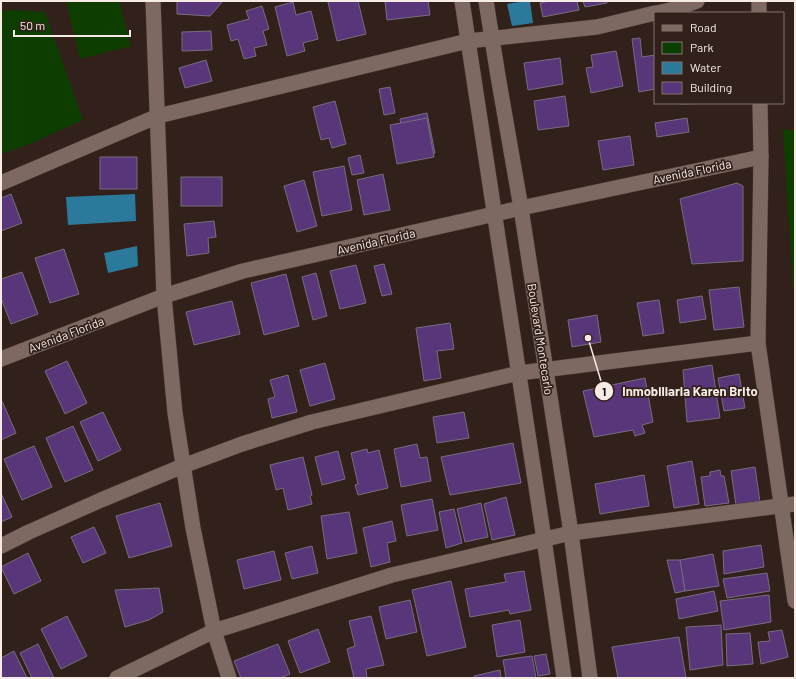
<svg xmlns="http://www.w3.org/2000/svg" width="796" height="679" viewBox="0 0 796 679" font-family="Barlow,sans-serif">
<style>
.green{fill:#0d3e00}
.water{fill:#2b7a9b}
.building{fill:#593679;stroke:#766d7f}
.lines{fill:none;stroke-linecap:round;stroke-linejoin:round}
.minor-casing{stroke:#4a3c36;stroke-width:16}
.minor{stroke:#7d6961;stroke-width:15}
.labels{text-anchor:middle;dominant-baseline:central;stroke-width:3.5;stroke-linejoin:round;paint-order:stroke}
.street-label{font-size:12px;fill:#f7ebe6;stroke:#32211a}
.leader{fill:none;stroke:#f7ebe6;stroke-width:1.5}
.callout-dot{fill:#f7ebe6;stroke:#32211a;stroke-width:1.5}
.mark-label{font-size:12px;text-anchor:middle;font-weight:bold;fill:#111}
.callout-label{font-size:13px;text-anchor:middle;font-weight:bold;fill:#f7ebe6;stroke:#32211a;stroke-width:3.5;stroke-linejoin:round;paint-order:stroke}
</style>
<rect width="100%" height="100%" fill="#32211a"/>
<g class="green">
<path d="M66,1H119L131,46L80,59Z"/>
<path d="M10,10L45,12L83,120L25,146L1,154V12Z"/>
<path d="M783,130H795V286H793Z"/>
</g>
<g class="water">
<path d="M526,1H530L533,23L512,26L507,4Z"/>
<path d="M135,194L136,221L68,225L66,197Z"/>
<path d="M137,246L138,266L108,273L104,253Z"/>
</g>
<g class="building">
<path d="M177,1H223L210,16L177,14Z"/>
<path d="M332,1H358L366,34L337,41L328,2Z"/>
<path d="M391,1H428L430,15L387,20L385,2Z"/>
<path d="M551,1H577L579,10L543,17L540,3Z"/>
<path d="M583,1H607V3L585,7Z"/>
<path d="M293,2L296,15L311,11L318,39L303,43L305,51L287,56L275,7Z"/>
<path d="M262,6L269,29L263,31L267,45L254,48L256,56L244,59L238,39L231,41L227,25L249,19L246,11Z"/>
<path d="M211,31L212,50L182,51V32Z"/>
<path d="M640,38L642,57L655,55V89L639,92L632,39Z"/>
<path d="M616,51L623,86L591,93L586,68L593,67L591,55Z"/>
<path d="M560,58L563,84L528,90L524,63Z"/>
<path d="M206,60L212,81L185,88L179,68Z"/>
<path d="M390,87L395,113L384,115L379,89Z"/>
<path d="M565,96L569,126L538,130L534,101Z"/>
<path d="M335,101L346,144L332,148L329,138L321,140L313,107Z"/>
<path d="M680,103H714L680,104Z"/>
<path d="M427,113L435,153L407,159L400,119Z"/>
<path d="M427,118L434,157L397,164L390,125Z"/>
<path d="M687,118L689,132L657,137L655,123Z"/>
<path d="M630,136L634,165L603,170L598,141Z"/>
<path d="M360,155L364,173L352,175L348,158Z"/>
<rect x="100" y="157" width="37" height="32"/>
<path d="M344,166L352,210L322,216L313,172Z"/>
<path d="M383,174L390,210L364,215L357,180Z"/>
<rect x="181" y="177" width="41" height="29"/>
<path d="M304,180L317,226L297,232L284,186Z"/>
<path d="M737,183L743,186V261L692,264L680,199Z"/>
<path d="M11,194L22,223L1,231V198Z"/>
<path d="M214,221L216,237L208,238L209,253L187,256L184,224Z"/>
<path d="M64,249L79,294L50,303L35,258Z"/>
<path d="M384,264L392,294L382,296L374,266Z"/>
<path d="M356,265L366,303L340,309L330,271Z"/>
<path d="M22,272L38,314L11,324L1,298V279Z"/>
<path d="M316,273L327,316L313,320L302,277Z"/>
<path d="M286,274L299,326L264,335L251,283Z"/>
<path d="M739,287L744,327L714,330L709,290Z"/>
<path d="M702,296L706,319L680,323L677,300Z"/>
<path d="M659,300L664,333L643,336L637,303Z"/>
<path d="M232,301L240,334L194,345L186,312Z"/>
<path d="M597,315L601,342L572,347L568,320Z"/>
<path d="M450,323L454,349L437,351L441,378L424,381L416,328Z"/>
<path d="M67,361L87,403L65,414L45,371Z"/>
<path d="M325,363L335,399L310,406L300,370Z"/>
<path d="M712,365L720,418L687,422L683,370Z"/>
<path d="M739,374L745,408L724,411L718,378Z"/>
<path d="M288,375L297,412L272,418L268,399L275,397L270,380Z"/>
<path d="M645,378L653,422L642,425L645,433L635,436L633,430L594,437L583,391Z"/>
<path d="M1,401H2L16,433L1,440Z"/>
<path d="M103,412L121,450L98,461L80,422Z"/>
<path d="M464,412L469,438L437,443L433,417Z"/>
<path d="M73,426L93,470L65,482L46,438Z"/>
<path d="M513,443L521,483L450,495L441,457Z"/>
<path d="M417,444L420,458L427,457L431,481L401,487L394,449Z"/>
<path d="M34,446L52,487L22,500L4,459Z"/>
<path d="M367,449L368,453L379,450L388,488L358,495L355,485L358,484L351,453Z"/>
<path d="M338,451L345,479L322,485L315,457Z"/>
<path d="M303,457L312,495L310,496L312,504L288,510L283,488L276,490L270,465Z"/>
<path d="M692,461L699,504L674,508L667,466Z"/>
<path d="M755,467L760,502L736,505L731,471Z"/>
<path d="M720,470L721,476H724L729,503L705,506L701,477L710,476V472Z"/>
<path d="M644,475L649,506L600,514L595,484Z"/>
<path d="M1,493L12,517L1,522Z"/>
<path d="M506,497L515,535L492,540L484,504Z"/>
<path d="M432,499L438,530L407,536L401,505Z"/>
<path d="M160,503L172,546L129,558L116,516Z"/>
<path d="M481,503L488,537L465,542L457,509Z"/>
<path d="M454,509L462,543L446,548L439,512Z"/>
<path d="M349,512L357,553L327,559L321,516Z"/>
<path d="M392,521L396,541L387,543L390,562L371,567L363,528Z"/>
<path d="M94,527L106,553L83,563L71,537Z"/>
<path d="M761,545L764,567L724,574L723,551Z"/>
<path d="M312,546L318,573L292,579L285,553Z"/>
<path d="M274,551L281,580L244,589L237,560Z"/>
<path d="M28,553L41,581L14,594L1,567Z"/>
<path d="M713,554L719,586L685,591L680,560Z"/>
<path d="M667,560H680L685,591L675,593Z"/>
<path d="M524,571L531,610L510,614L509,610L470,617L465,589L506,582L504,574Z"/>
<path d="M767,573L770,591L727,598L723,579Z"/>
<path d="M451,581L466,647L427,656L412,590Z"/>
<path d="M159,588L163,612L149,620L125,627L115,590Z"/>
<path d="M714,591L718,611L679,619L676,599Z"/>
<path d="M769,595L771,622L724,630L720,601Z"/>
<path d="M410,600L417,632L386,639L379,607Z"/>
<path d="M67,616L87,656L61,669L41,629Z"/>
<path d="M371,616L384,665L366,669L367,678H354L347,649L355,646L349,621Z"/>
<path d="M520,620L525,652L497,657L492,625Z"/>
<path d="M721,625L723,665L690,670L686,627Z"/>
<path d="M318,629L330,662L300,673L288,641Z"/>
<path d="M782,630L788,657L761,664L758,642L770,641L768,632Z"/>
<path d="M750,633L753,664L727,666L726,634Z"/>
<path d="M679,637L686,678H618L612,647Z"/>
<path d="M38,644L54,678H32L20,653Z"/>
<path d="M278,644L290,674L280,678H241L234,661Z"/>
<path d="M14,651L27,678H1V658Z"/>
<path d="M546,654L550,674L538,676L534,656Z"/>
<path d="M532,656L536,678H506L503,660Z"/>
<path d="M500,670L501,678H474V676Z"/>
</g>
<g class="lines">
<g class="minor-casing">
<g id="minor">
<path d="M153,1L164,296L175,413L193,528L214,631L229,678"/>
<path d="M462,1L544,539L564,678"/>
<path d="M486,1L498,76L521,208L571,533L590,678"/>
<path d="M759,1V13"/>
<path d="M657,13L678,8L697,1"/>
<path d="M760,103L761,157L758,343L795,601"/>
<path d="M1,183L158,116L468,41L597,27L655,13"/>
<path d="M1,359L164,296L243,271L521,208L761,157"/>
<path d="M1,546L29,532L101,500L183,466L242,444L312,422L519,373L758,343"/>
<path d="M117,678L214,631L392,575L571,533L795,504"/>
</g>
</g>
<use href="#minor" class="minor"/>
</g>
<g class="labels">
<g class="street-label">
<text transform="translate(692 171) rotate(-12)">Avenida Florida</text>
<text transform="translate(376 241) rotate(-13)">Avenida Florida</text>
<text transform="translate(66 334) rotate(-21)">Avenida Florida</text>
<text transform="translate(541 339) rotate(81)">Boulevard Montecarlo</text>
</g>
</g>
<path class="leader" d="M588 338L604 391"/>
<g class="callout-dot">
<circle cx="588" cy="338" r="4"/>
<circle cx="604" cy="391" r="10"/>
</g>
<g class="mark-label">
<text x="604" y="396">1</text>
</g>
<g class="callout-label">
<text x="690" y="396">Inmobiliaria Karen Brito</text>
</g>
<rect width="796" height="679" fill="none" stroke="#f7ebe6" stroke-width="4"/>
<rect x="654" y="12" width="130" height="92" fill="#32211a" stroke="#81726c"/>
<rect x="662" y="25" width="20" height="6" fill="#7d6961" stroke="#81726c"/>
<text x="690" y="32" font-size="12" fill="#f7ebe6">Road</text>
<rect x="662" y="42" width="20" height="12" fill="#0d3e00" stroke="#81726c"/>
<text x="690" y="52" font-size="12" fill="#f7ebe6">Park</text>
<rect x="662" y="62" width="20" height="12" fill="#2b7a9b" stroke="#81726c"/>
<text x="690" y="72" font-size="12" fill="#f7ebe6">Water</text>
<rect x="662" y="82" width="20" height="12" fill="#593679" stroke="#81726c"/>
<text x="690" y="92" font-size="12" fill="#f7ebe6">Building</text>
<path d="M14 30v6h116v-6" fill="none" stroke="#f7ebe6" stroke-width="2"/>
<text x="20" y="30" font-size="12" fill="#f7ebe6" stroke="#32211a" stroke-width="3" paint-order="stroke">50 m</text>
</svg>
